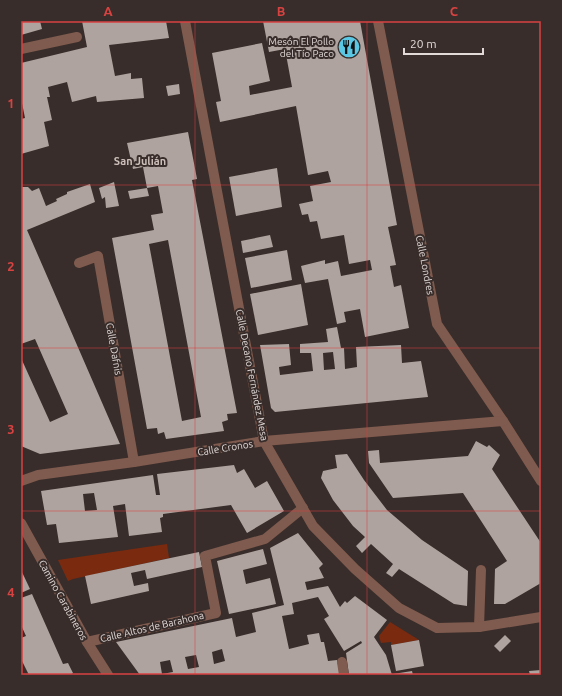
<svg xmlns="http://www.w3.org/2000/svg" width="562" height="696" viewBox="0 0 562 696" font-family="Ubuntu,sans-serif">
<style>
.green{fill:#7a2a0f}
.building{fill:#afa39f;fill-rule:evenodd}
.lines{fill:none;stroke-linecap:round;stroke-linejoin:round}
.service{stroke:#7f5a4e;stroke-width:10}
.minor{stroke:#7f5a4e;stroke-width:10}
.grid{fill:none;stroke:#d84342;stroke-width:1;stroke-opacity:0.55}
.labels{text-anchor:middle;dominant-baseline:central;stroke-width:4;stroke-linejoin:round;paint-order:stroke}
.poi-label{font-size:10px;fill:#e1dad8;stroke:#382d2a;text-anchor:end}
.street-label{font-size:10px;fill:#e1dad8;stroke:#382d2a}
.neighbourhood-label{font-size:11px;font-weight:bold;fill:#ccbfba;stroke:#382d2a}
.neatline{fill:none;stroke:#d84342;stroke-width:1.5}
.grid-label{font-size:13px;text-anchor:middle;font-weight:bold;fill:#d84342}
</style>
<rect width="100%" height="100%" fill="#382d2a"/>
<g class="green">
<path d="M167,544L169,558L73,579L68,581L58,560Z"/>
<path d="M390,622L419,640L391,645V642L381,643L379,636Z"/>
</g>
<g class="building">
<path d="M21,21H40L42,29L21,35Z"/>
<path d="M82,21H166L169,38L109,45L115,76L131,73V79L142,78L144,98L97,102L96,96L72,102L67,82L48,87L50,97H47L52,120L44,122L49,146L21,154V119L25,118L21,98V63L87,47Z"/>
<path d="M263,21H360L397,225L388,227L396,265L390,266L394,287L401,285L409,328L365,337L360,309L344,312L346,322L337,324L328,279L305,283L301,266L325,260V264L338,261L341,276L372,270L370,260L349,264L344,235L321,239L317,221L310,222L308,214L302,215L299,204L313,201L310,186L331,182L328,171L308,175L296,106L220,122L216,102L221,101L212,53L262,43L270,81L249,86L250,95L292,87L285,49L269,52Z"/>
<path d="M179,84L180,94L168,96L166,86Z"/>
<path d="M188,132L197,179L192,180L237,413L227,414L228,420L222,422L224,431L166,439L164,432L158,434L157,428L147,429L112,238L154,230L151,215L163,213L158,186L147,188L149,196L130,199L128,191L147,188L143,167L133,169L127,143ZM168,240L201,417L182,421L149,244Z"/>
<path d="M277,168L282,207L236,216L229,177Z"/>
<path d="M114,182L119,206L106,208L105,197L102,199L99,188Z"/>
<path d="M90,184L95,202L27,230L120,444L40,454L21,446V358L50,422L68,414L35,339L21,344V187H28L32,191L39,188L46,206L57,201L56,199L67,194V192Z"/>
<path d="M270,235L273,247L243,253L241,241Z"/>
<path d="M287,250L292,280L251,288L245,258Z"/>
<path d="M301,284L308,325L258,335L250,294Z"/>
<path d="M337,327L341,348H344L345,369L357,367L356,347L401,345L402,363L421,361L428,397L275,412L271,408L260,345L289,344L291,365L279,367L280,375L313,371L311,353H300V344L328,342L326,329ZM333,352L335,369L324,370L323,353Z"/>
<path d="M476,441L487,447L489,445L500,455L492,469L541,543V583L505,604H494L495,569L507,561L463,493L393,498L369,463L368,451L379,450L380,463L468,456Z"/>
<path d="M347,454L364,480L387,510L422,540L468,571L467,606L454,604L399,569L392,577L386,573L393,564L371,544L362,553L356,546L365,537L353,526L333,500L321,478L323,471L337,468L335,455Z"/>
<path d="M234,465L237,473L244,469L255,488L267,481L284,511L247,533L231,505L163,514V517L160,518L162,532L129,536L125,504L113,506L118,537L59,543L56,524L47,525L41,491L153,475L156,495H160L157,474ZM94,493L97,510L85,511L83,494Z"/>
<path d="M298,533L323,564L319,568L324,578L305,582L307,590L328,586L340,607L345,601L347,603L355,596L387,620L374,637L386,655L392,675H349L346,653L362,643L361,641L344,651L324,619L329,616L318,597L292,603L294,614L282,616L289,649L309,644L307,635L319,633L321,642H324L328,661L337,660L340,675H140L116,642L232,618L236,637L256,632L252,613L284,605L270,548ZM222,649L225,661L214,664L212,652ZM196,655L199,667L188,669L185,657ZM170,660L173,672L162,674L160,662Z"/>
<path d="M263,549L267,564L243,570L246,584L270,578L276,604L229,614L217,561Z"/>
<path d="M199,552L202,567L147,579L145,570L131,573L134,586L148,583L149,591L91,604L85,576Z"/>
<path d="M21,570L30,589L21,593Z"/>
<path d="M32,594L63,664L68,663L73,673L70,675H29L21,659V638L26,636L21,625V598Z"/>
<path d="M505,635L511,641L500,652L494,646Z"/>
<path d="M419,640L424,666L396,671L391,645Z"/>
<path d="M541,670L540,675H530L529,671Z"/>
<path d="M412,671L413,675H393V674Z"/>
</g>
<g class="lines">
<g class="service">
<path d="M21,49L77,37"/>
<path d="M479,627L481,570"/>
<path d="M87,642L216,613L205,556L265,539L303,508"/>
<path d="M342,662L344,675"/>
</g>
<g class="minor">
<path d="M185,21L264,441L313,526L355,569L399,608L437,628L479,627L541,617"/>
<path d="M378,21L437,324L503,421L541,481"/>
<path d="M79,263L98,256L134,462"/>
<path d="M21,481L38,475L134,462L264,441L503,421"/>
<path d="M21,523L87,642L108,675"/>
</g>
</g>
<path class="grid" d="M195,21V675M367,21V675M21,185H541M21,348H541M21,511H541"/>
<defs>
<g id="restaurant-disc" transform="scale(1.15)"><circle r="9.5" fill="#5ac8e5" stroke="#382d2a"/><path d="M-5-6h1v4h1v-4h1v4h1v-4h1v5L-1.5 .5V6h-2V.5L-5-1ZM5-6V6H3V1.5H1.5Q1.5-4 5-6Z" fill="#111"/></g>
</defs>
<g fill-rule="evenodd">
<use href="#restaurant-disc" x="349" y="47"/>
</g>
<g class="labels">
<g class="poi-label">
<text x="334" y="41">Mesón El Pollo<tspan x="334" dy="12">del Tío Paco</tspan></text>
</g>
<g class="street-label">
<text transform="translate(425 265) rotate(79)">Calle Londres</text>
<text transform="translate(114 349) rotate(80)">Calle Dafnis</text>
<text transform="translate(252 375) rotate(79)">Calle Decano Fernández Mesa</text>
<text transform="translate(225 448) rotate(-9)">Calle Cronos</text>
<text transform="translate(63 600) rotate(61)">Camino Carabineros</text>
<text transform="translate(152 627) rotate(-13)">Calle Altos de Barahona</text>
</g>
<g class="neighbourhood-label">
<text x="140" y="161">San Julián</text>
</g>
</g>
<rect width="562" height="696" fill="none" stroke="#382d2a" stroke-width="44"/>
<path d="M404 48v6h79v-6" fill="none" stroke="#e1dad8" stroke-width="2"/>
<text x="410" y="48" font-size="12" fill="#e1dad8" stroke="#382d2a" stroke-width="3" paint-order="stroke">20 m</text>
<rect x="22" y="22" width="518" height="652" class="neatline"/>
<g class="grid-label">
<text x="108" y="16">A</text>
<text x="281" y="16">B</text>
<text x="454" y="16">C</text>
<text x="11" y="108">1</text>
<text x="11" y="271">2</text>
<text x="11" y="434">3</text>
<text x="11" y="597">4</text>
</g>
</svg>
